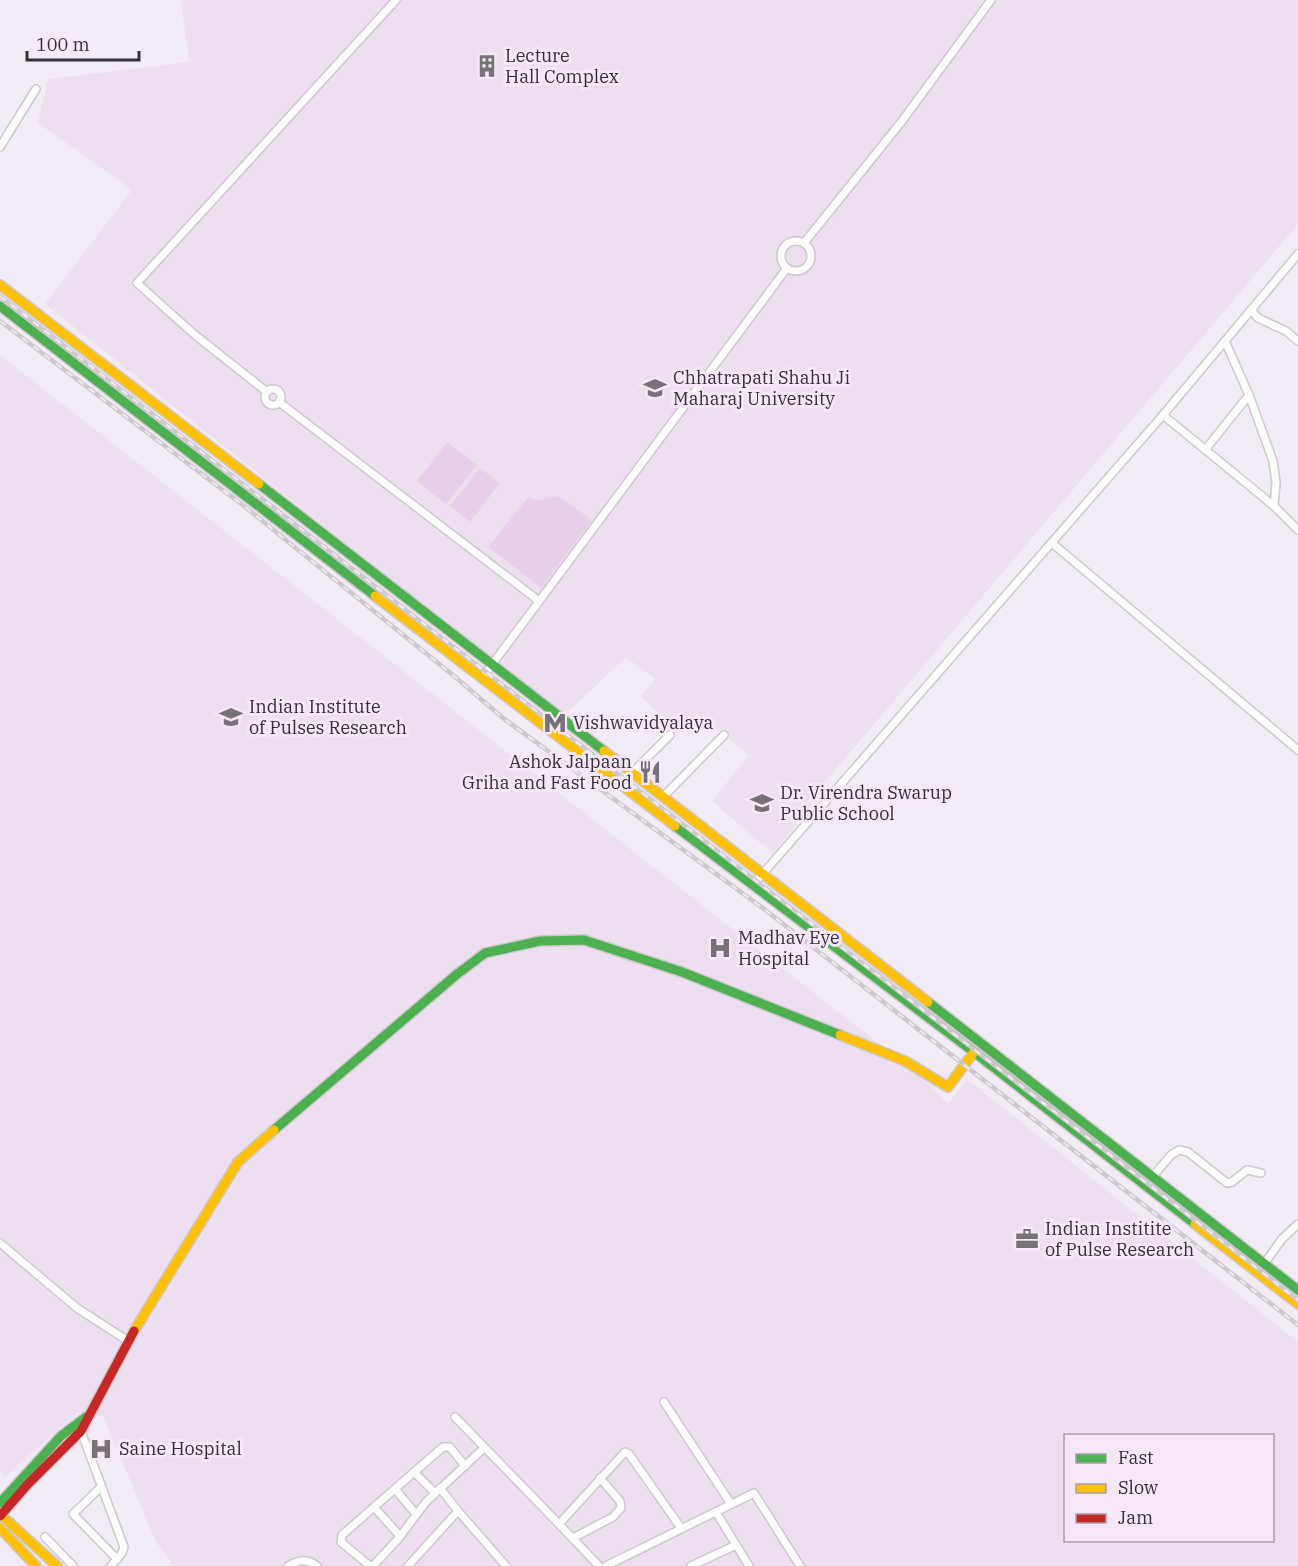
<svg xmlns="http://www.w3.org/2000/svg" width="1298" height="1566" viewBox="0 0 1298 1566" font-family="'IBM Plex Serif',serif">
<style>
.built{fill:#eedff0;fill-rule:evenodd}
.green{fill:#e8d0eb}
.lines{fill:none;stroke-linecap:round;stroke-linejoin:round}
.street-casing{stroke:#cec8cf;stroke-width:10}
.fast-casing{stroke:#cec8cf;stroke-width:12}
.slow-casing{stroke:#cec8cf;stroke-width:12}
.jam-casing{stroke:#cec8cf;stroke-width:12}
.street{stroke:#fdfcfd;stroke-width:7}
.fast{stroke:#4caf50;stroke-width:9}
.slow{stroke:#ffc107;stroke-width:9}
.jam{stroke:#c62828;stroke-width:9}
.rail-casing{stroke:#cccacc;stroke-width:4.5}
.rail{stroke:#f6e7f7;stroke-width:2;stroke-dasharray:7;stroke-linecap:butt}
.labels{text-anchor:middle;stroke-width:6;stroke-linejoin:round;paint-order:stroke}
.poi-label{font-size:18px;fill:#353036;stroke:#f6e7f7;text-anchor:start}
</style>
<rect width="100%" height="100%" fill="#f2eaf4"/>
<g class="built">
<path d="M181,0H1298V224L809,801L813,805L772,853L712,801L749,755L697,714L678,733L641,696L655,679L626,657L564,716L45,304L132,190L38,123L48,79L189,62Z"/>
<path d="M0,355L924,1079L948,1104L967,1079L1298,1342V1566H174L156,1542L103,1416L77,1413L5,1477L0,1472ZM1066,1436H1272V1540H1066Z"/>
</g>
<g class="green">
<path d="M447,442L477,465L446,504L417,481Z"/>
<path d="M480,468L500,483L470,522L450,506Z"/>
<path d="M559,496L592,520L541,588L488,547L528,497L538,500Z"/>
</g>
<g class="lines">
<g class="street-casing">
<g id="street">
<path d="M0,147L36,89"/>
<circle cx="796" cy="256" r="15"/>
<path d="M804,243L902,121L991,0"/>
<path d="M1251,310L1258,318L1286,331L1298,341"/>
<path d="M1225,341L1249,395L1273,461L1276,482L1274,506"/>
<circle cx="273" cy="397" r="8"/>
<path d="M267,392L195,335L137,283L396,0"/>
<path d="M279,402L539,601"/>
<path d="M1163,415L1274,506L1298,530"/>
<path d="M1205,450L1249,395"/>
<path d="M1052,543L1298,750"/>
<path d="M482,678L787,268"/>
<path d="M632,773L670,735"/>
<path d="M663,797L724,735"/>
<path d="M752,886L1163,415L1298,254"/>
<path d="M1152,1177L1171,1155L1179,1150L1188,1152L1227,1183L1232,1182L1247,1170L1261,1173"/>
<path d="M0,1243L77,1308L128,1341"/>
<path d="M1264,1264L1282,1239L1298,1224"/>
<path d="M664,1402L731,1504"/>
<path d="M455,1417L559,1524"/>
<path d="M81,1431L124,1547L122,1553L111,1566"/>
<path d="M414,1472L435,1493"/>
<path d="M101,1487L73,1514L117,1559"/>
<path d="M440,1488L458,1511L506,1566"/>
<path d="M395,1489L416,1514"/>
<path d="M374,1507L400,1536"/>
<path d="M716,1512L749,1566"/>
<path d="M45,1537L73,1566"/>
<path d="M573,1538L613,1517L621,1508L620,1501L600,1478"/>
<path d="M288,1566C299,1560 307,1558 317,1566"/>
<path d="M370,1566L341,1542L342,1535L443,1447H450L465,1466"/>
<path d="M373,1566L398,1539L426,1502L484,1448"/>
<path d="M408,1566L458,1511"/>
<path d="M599,1566L559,1524L625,1452L629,1454L681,1528"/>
<path d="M606,1566L754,1493L800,1566"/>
<path d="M691,1566L736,1545"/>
</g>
</g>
<g class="fast-casing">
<g id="fast">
<path d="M0,306L375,596"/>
<path d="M259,484L604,751"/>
<path d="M675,826L974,1052L1195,1224"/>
<path d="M928,1002L1298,1290"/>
<path d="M274,1130L456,975L485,953L540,941L584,940L682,972L840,1035"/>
<path d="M0,1503L61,1436L86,1417"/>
</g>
</g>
<g class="slow-casing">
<g id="slow">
<path d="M0,285L259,484"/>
<path d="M375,596L675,826"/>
<path d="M604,751L928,1002"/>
<path d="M840,1035L905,1061L948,1087L974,1052"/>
<path d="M1195,1224L1298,1304"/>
<path d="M134,1331L238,1162L274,1130"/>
<path d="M0,1514L57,1566"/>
<path d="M0,1528L36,1566"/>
</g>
</g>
<g class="jam-casing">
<path id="jam" d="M0,1516L28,1484L81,1431L134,1331"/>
</g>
<use href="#street" class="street"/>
<use href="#fast" class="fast"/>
<use href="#slow" class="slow"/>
<use href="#jam" class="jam"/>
<g class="rail-casing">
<g id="rail">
<path d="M0,296L1298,1300"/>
<path d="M0,321L244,506L454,676L503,718L764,909L1298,1325"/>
</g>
</g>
<use href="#rail" class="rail"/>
</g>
<defs>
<g id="building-bare" transform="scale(1.8)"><path d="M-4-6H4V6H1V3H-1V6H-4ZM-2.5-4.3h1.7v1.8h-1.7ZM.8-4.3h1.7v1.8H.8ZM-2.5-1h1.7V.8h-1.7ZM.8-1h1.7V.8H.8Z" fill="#777178" stroke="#f6e7f7" stroke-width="2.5" paint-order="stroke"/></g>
<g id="university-bare" transform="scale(1.8)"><path d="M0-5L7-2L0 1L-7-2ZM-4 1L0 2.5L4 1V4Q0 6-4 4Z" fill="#777178" stroke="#f6e7f7" stroke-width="2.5" paint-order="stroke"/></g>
<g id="metro-bare" transform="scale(1.8)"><path d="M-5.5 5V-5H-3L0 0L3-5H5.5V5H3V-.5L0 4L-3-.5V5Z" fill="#777178" stroke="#f6e7f7" stroke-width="2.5" paint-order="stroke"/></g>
<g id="restaurant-bare" transform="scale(1.8)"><path d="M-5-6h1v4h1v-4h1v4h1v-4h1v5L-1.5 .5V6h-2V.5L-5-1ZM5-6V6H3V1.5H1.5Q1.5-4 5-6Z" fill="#777178" stroke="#f6e7f7" stroke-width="2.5" paint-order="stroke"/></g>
<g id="school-bare" transform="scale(1.8)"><path d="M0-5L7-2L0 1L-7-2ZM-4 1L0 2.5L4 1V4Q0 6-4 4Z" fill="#777178" stroke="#f6e7f7" stroke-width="2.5" paint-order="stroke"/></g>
<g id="hospital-bare" transform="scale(1.8)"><path d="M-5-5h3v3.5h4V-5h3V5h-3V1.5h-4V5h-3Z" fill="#777178" stroke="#f6e7f7" stroke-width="2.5" paint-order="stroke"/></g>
<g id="office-bare" transform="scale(1.8)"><path d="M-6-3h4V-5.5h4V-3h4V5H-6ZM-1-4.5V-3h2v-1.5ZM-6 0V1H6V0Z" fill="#777178" stroke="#f6e7f7" stroke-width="2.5" paint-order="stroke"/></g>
</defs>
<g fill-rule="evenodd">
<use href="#building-bare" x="487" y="66"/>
<use href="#university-bare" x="655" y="388"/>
<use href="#university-bare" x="231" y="717"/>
<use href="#metro-bare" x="555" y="723"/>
<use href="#restaurant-bare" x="650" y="772"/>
<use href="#school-bare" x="762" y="803"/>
<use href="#hospital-bare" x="720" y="948"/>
<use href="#office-bare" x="1027" y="1239"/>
<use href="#hospital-bare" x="101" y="1449"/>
</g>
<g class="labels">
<g class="poi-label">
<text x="505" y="62">Lecture<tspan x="505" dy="21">Hall Complex</tspan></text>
<text x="673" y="384">Chhatrapati Shahu Ji<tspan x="673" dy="21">Maharaj University</tspan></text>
<text x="249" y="713">Indian Institute<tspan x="249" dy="21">of Pulses Research</tspan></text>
<text x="573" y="729">Vishwavidyalaya</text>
<text x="632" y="768" text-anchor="end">Ashok Jalpaan<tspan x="632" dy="21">Griha and Fast Food</tspan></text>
<text x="780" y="799">Dr. Virendra Swarup<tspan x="780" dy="21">Public School</tspan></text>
<text x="738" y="944">Madhav Eye<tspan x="738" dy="21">Hospital</tspan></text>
<text x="1045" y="1235">Indian Institite<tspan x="1045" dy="21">of Pulse Research</tspan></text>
<text x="119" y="1455">Saine Hospital</text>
</g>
</g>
<rect x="1064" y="1434" width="210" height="108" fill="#f6e7f7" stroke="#a99eaa" stroke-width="1.5"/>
<rect x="1076" y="1454" width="30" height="9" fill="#4caf50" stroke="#a99eaa" stroke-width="1.5"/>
<text x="1118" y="1464" font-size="18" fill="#353036">Fast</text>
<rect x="1076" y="1484" width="30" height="9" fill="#ffc107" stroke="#a99eaa" stroke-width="1.5"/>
<text x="1118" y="1494" font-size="18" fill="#353036">Slow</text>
<rect x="1076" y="1514" width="30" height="9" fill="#c62828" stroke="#a99eaa" stroke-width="1.5"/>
<text x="1118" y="1524" font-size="18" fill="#353036">Jam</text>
<path d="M27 51v9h112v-9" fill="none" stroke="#353036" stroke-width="3"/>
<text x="36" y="51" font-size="18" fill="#353036" stroke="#f6e7f7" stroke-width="4.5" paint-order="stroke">100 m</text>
</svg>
